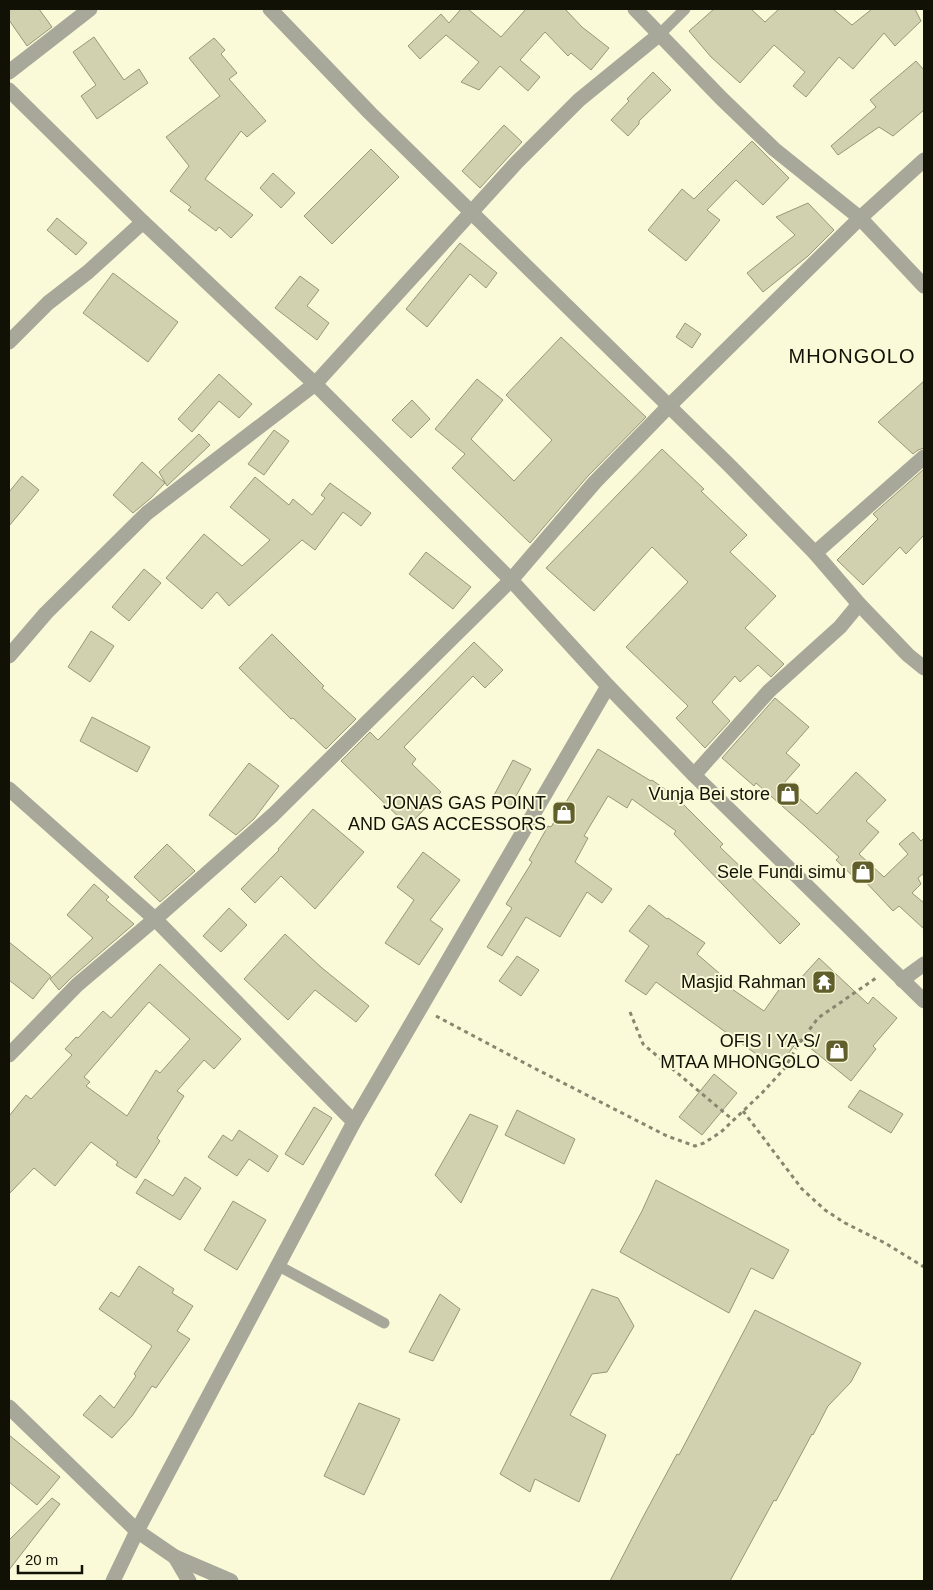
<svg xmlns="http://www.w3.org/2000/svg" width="933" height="1590" viewBox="0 0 933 1590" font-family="Arial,sans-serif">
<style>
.building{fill:#d1d1b0;stroke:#989878;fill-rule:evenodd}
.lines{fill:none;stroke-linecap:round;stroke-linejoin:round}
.path{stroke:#87866f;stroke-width:3;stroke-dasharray:4 4;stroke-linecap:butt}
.service{stroke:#a8a89a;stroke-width:11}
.minor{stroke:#a8a89a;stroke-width:15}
.tertiary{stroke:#a8a89a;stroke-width:15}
.labels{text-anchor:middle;stroke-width:4;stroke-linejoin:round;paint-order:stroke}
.poi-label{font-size:18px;fill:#121106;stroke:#fafad8;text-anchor:end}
.quarter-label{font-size:20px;letter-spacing:1px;fill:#121106;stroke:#fafad8}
</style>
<rect width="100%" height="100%" fill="#fafad8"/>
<g class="building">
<path d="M9,9H39L52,27L27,46L9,20Z"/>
<path d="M461,9H468L501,37L526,9H565L582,27L609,48L591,70L571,53L568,56L545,32L520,60L540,77L528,91L500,66L479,90L461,82L479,62L446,35L420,59L408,46L441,14L449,23Z"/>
<path d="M714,9H751L765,22L779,9H833L852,25L872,9H915L921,21L895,46L884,33L853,69L839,57L806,97L793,86L805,72L774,45L740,83L711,57L689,31Z"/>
<path d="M94,37L124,80L139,69L148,83L97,119L81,96L96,85L73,52Z"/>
<path d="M214,38L225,50L221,54L237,73L229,79L266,121L247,137L241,131L205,179L253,215L231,238L219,227L216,231L188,210L191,207L170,191L189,166L166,137L220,96L189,58Z"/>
<path d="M916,61L924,70V110L893,136L879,127L838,155L831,146L876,107L870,100Z"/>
<path d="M653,72L671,90L639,121V124L628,136L611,120L629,101L627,99Z"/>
<path d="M504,125L522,142L480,188L462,171Z"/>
<path d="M752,141L789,178L763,205L736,180L707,210L720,220L686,261L648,230L682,189L694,199Z"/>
<path d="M371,149L399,177L332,244L304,216Z"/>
<path d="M273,173L295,193L281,208L260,188Z"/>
<path d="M808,203L834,230L808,256L763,292L747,273L795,235L776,217Z"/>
<path d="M57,218L87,243L76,255L47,230Z"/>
<path d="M460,243L497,273L486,288L470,274L427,327L406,309Z"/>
<path d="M113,273L178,322L148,362L83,313Z"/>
<path d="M300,276L319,290L307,306L329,323L317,340L275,308Z"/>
<path d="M685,323L701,334L692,348L676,337Z"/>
<path d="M561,337L646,417L588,476L530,543L452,468L465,454L435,429L477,379L503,400L471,439L514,481L552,440L506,395Z"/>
<path d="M219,374L252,404L239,418L219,401L192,432L178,419Z"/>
<path d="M924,381V448L918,450L913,454L878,422Z"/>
<path d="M412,400L430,419L411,438L392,420Z"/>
<path d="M274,430L289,441L264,475L248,464Z"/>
<path d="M199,434L210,445L167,486L159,472Z"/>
<path d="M662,449L704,489L701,491L747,535L730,552L776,596L745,628L784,664L771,677L758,665L740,682L735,676L712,702L730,721L705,748L676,718L688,706L626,647L688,582L652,547L594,611L546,568Z"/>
<path d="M142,462L165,483L151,498L133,513L113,495Z"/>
<path d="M924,469V535L906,554L900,547L863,585L837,560L878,519L873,514Z"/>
<path d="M22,476L39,490L9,526V492Z"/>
<path d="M255,477L289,505L293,499L312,515L325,498L321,495L330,483L371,513L361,526L343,512L315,550L302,540L229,606L217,592L202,609L166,578L204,534L242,566L270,540L230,507Z"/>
<path d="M426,552L471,587L453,609L409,574Z"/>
<path d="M144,569L161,583L129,621L112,607Z"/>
<path d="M91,631L114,646L90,682L68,667Z"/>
<path d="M272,634L324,686L322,688L356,719L326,749L293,718L291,719L239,668Z"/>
<path d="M474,642L503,670L485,688L473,676L404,747L416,759L412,764L441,792L408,826L341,761L370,732L378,740Z"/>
<path d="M775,698L809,727L786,753L800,765L783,784L817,814L856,772L886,800L866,821L879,832L859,854L884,877L908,854L899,844L913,832L921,841L924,838V873L918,878L921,884L912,893L924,903V929L899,906L893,911L862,878L859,882L836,860L839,857L806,827L756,783L754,786L722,758Z"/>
<path d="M92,717L150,747L137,772L80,741Z"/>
<path d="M598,749L651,781L652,780L676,797L723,844L720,847L800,924L780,944L674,834L676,831L632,799L627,808L608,796L584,836L588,838L575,862L612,889L602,903L587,892L560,937L526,917L502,956L487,947L512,908L506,904L532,862L529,860L548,826L551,827Z"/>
<path d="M513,760L531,769L510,807L493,797Z"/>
<path d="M249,763L279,786L254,819L236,835L209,815Z"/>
<path d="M313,809L364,852L315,909L281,876L255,903L241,889L279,850L278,849Z"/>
<path d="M167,844L195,871L160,902L134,877Z"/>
<path d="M423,852L460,880L430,920L443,929L419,965L385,943L414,900L397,887Z"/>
<path d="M94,884L109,897L106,900L134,924L71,978L59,990L50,979L93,938L67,915Z"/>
<path d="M649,905L667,919L668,918L705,943L697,954L734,986L732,989L764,1011L783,984L790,990L819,958L868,1004L873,997L897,1018L873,1046L876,1049L851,1081L799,1039L777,1069L656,982L646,995L625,981L649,946L629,931Z"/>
<path d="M229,908L247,925L221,952L203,936Z"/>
<path d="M285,934L322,968L369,1006L356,1022L315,990L288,1020L244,979Z"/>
<path d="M9,942L51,976L33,999L9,980Z"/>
<path d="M517,956L539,970L521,996L499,981Z"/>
<path d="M160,964L241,1039L214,1069L204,1060L177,1091L184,1096L157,1138L160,1141L136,1178L116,1165L118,1162L91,1142L55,1186L34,1168L9,1194V1116L26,1095L31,1099L72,1055L65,1049L76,1037L78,1038L103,1011L111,1018ZM149,1002L190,1039L160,1073L156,1070L127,1116L86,1086L90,1082L84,1077Z"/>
<path d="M714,1074L737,1093L702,1135L679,1117Z"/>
<path d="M860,1090L903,1114L891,1133L848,1107Z"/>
<path d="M314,1107L332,1118L303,1165L285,1154Z"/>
<path d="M517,1110L575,1139L564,1164L505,1135Z"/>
<path d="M470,1114L498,1126L461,1203L435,1175Z"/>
<path d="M239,1130L278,1156L268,1172L249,1159L237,1176L208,1157L223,1135L232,1141Z"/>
<path d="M185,1177L201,1188L180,1220L136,1193L145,1179L173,1196Z"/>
<path d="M656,1180L789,1250L773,1279L751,1268L729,1313L620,1252L642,1211Z"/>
<path d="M233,1201L266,1220L237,1270L204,1250Z"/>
<path d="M139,1266L174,1289L172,1293L193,1306L177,1331L190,1339L156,1388L152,1386L132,1416L112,1438L83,1415L100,1395L114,1408L136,1376L134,1374L152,1346L99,1309L111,1292L119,1297Z"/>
<path d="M592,1289L618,1298L634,1326L607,1372L592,1374L570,1415L606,1435L579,1502L535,1479L530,1492L500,1474Z"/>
<path d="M440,1294L460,1309L433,1361L409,1352Z"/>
<path d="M755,1310L861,1363L851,1382L828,1406L813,1435L812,1434L776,1501L774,1500L730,1581H610L642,1519L677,1454L679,1455L699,1417Z"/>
<path d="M359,1403L400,1419L364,1495L324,1476Z"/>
<path d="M9,1435L60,1477L37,1505L9,1482Z"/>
<path d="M52,1498L60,1504L9,1570V1540Z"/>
</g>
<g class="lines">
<g class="path">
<path d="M630,1012L643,1044L733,1120"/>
<path d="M436,1016L532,1067L667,1136L695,1146L704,1143L721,1132L762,1093L784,1069L798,1045L818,1018L876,978"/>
<path d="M743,1111L802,1189L825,1210L845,1223L885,1243L924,1267"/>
</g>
<g class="service">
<path d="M660,34L685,9"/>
<path d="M277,1265L384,1323"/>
</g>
<g class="minor">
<path d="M270,9L370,113L729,465L815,553L859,604L908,655L924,668"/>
<path d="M635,9L721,98L774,149L860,218L924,286"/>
<path d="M9,72L90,9"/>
<path d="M9,342L48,303L88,272L143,222"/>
<path d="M815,553L924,457"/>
<path d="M9,656L46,613L147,513L315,384L517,162L579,100L660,34"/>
<path d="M694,775L769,691L840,627L859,604"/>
<path d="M9,789L155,919L354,1122"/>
<path d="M902,980L924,964"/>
<path d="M9,1055L77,985L155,919L273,815L511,580L595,482L668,407L860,218L924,160"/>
<path d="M9,1407L137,1531L175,1557L231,1581"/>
<path d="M175,1557L189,1581"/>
<path d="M113,1581L137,1531L354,1122L608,686"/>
</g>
<path class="tertiary" d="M9,90L143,222L315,384L511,580L608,686L694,775L924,1001"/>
</g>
<defs>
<g id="shop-square" transform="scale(1.25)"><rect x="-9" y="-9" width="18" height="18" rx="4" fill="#605e2b" stroke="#fafad8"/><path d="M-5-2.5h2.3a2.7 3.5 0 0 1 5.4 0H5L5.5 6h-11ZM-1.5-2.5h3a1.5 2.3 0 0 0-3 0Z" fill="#fff"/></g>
<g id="temple-square" transform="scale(1.25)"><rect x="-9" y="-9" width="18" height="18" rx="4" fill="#605e2b" stroke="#fafad8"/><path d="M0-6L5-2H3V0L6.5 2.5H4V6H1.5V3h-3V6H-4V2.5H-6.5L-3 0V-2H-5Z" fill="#fff"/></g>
</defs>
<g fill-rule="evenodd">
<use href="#shop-square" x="788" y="794"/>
<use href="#shop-square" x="564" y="813"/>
<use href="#shop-square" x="863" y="872"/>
<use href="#temple-square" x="824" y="982"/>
<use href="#shop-square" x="837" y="1051"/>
</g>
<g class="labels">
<g class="poi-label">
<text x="770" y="800">Vunja Bei store</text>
<text x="546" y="809">JONAS GAS POINT<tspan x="546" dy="21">AND GAS ACCESSORS</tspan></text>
<text x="846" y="878">Sele Fundi simu</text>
<text x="806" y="988">Masjid Rahman</text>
<text x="820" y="1047">OFIS I YA S/<tspan x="820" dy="21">MTAA MHONGOLO</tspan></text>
</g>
<g class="quarter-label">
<text x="852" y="363">MHONGOLO</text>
</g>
</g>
<rect width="933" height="1590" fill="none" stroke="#121106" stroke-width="20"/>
<path d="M18 1565v8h64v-8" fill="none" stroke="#121106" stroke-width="2.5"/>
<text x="25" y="1565" font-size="15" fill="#121106" stroke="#fafad8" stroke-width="4" paint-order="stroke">20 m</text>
</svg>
